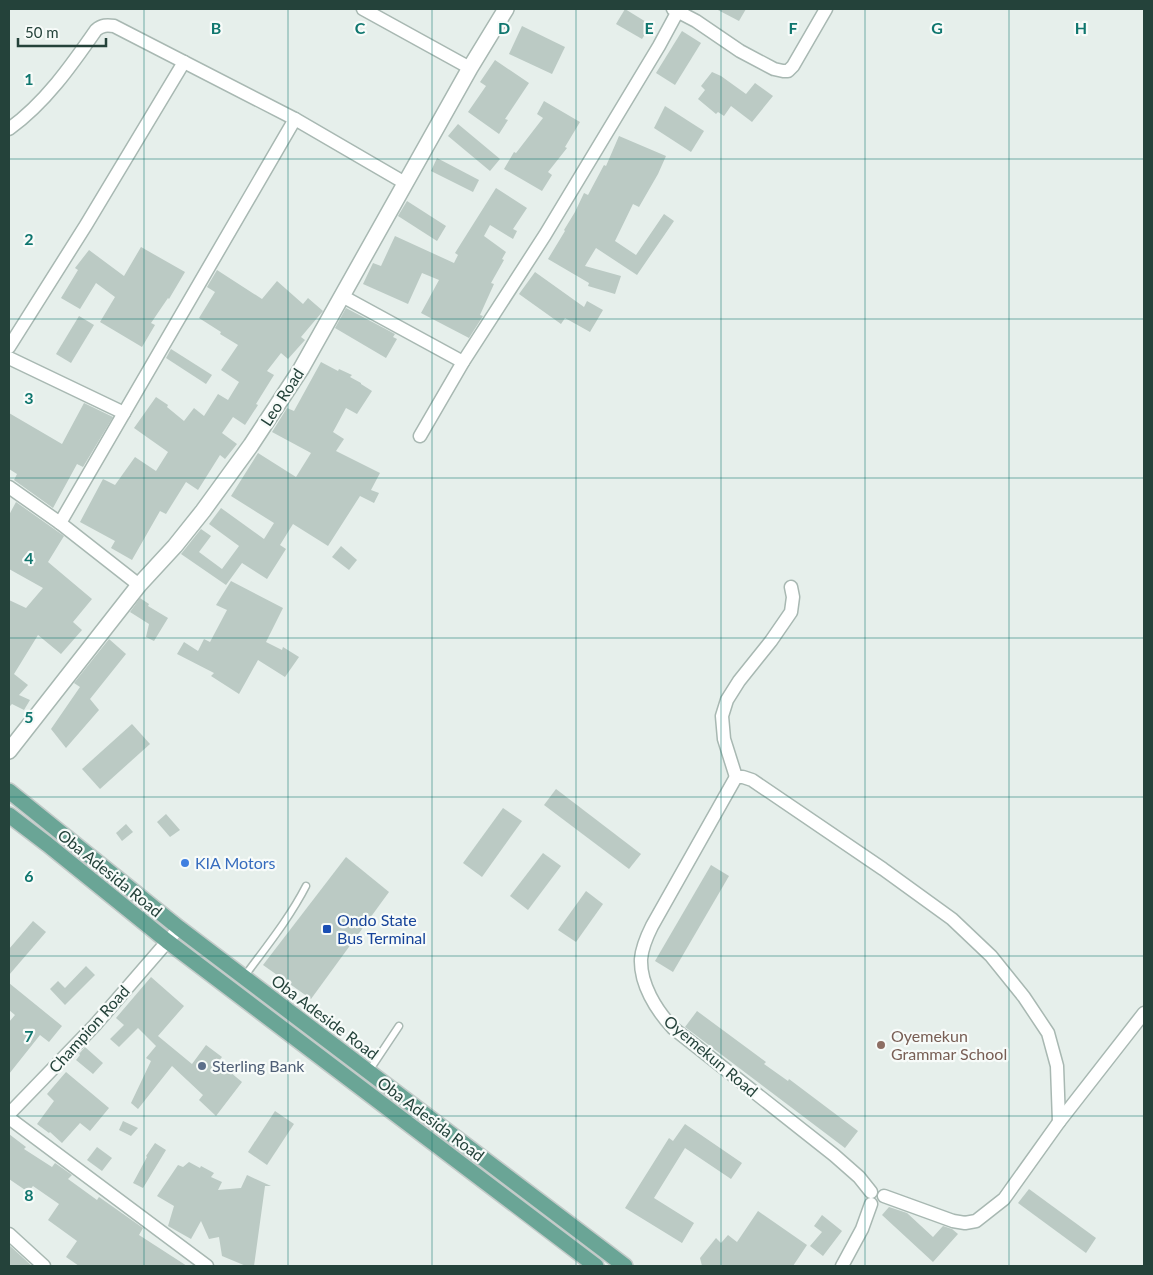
<svg xmlns="http://www.w3.org/2000/svg" width="1153" height="1275" viewBox="0 0 1153 1275" font-family="Lato,sans-serif">
<style>
.building{fill:#bbcac4}
.lines{fill:none;stroke-linecap:round;stroke-linejoin:round}
.service-casing{stroke:#a8b8b2;stroke-width:9}
.minor-casing{stroke:#a8b8b2;stroke-width:15}
.tertiary-casing{stroke:#a8b8b2;stroke-width:18}
.primary-casing{stroke:#c2cac8;stroke-width:18}
.service{stroke:#fff;stroke-width:6}
.minor{stroke:#fff;stroke-width:12}
.tertiary{stroke:#fff;stroke-width:15}
.primary{stroke:#6aa596;stroke-width:15}
.grid{fill:none;stroke:#0f766e;stroke-width:1;stroke-opacity:0.55}
.shop-dot{fill:#3f7fe0;stroke:#f7fbf9;stroke-width:2}
.transit-dot{fill:#1a4fb4;stroke:#f7fbf9;stroke-width:2}
.education-dot{fill:#8d6e63;stroke:#f7fbf9;stroke-width:2}
.service-dot{fill:#5c6f8a;stroke:#f7fbf9;stroke-width:2}
.labels{text-anchor:middle;stroke-width:4.5;stroke-linejoin:round;paint-order:stroke}
.street-label{font-size:16px;fill:#24423a;stroke:#f7fbf9}
.shop-label{font-size:16px;fill:#366cbe;stroke:#f7fbf9;text-anchor:start}
.transit-label{font-size:16px;fill:#164399;stroke:#f7fbf9;text-anchor:start}
.education-label{font-size:16px;fill:#785e54;stroke:#f7fbf9;text-anchor:start}
.service-label{font-size:16px;fill:#4e5e75;stroke:#f7fbf9;text-anchor:start}
.grid-label{font-size:16px;text-anchor:middle;font-weight:bold;fill:#0f766e;stroke:#f7fbf9;stroke-width:4.5;stroke-linejoin:round;paint-order:stroke}
</style>
<rect width="100%" height="100%" fill="#e6efeb"/>
<g class="building">
<path d="M625,9L651,25L642,39L616,24Z"/>
<path d="M716,9H746L739,21Z"/>
<path d="M522,26L565,47L552,74L509,54Z"/>
<path d="M682,31L701,43L675,85L656,73Z"/>
<path d="M495,60L529,83L505,119L508,120L499,134L468,112L486,86L480,82Z"/>
<path d="M712,72L721,76L746,94L755,83L773,96L752,122L731,106L724,116L718,112L716,114L698,99L705,90L701,86Z"/>
<path d="M544,101L580,122L565,147L567,148L548,172L552,175L542,191L504,169L514,152L516,153L543,118L537,114Z"/>
<path d="M665,106L704,131L691,152L654,128Z"/>
<path d="M458,124L500,159L490,171L448,136Z"/>
<path d="M619,136L666,156L658,174L639,207L633,204L615,241L636,255L664,214L674,221L637,275L596,248L585,266L621,276L615,294L588,286L589,283L548,259L565,231L564,230L575,212L584,193L588,195L604,165L606,166Z"/>
<path d="M437,158L479,180L473,192L431,171Z"/>
<path d="M496,188L527,208L513,229L517,231L513,239L490,225L484,236L506,252L502,259L504,260L491,283L494,284L480,315L483,316L469,338L421,313L439,280L422,273L408,304L363,284L373,263L381,266L395,236L454,263L458,255L455,253Z"/>
<path d="M407,201L446,226L437,241L398,216Z"/>
<path d="M141,247L185,272L169,299L168,298L151,323L155,325L142,347L100,322L115,297L96,283L80,309L61,298L78,270L75,268L89,250L124,276Z"/>
<path d="M217,270L262,299L277,281L303,304L308,298L323,311L301,337L305,340L288,359L281,353L267,371L274,375L256,404L258,405L245,425L233,417L222,433L237,444L225,459L220,455L198,490L186,482L166,514L160,511L132,560L111,548L115,541L80,522L103,479L115,485L135,457L156,471L168,452L134,428L156,397L168,405L167,407L184,421L194,408L204,416L218,394L228,400L239,382L221,370L238,345L220,334L221,332L199,318L215,292L207,287Z"/>
<path d="M535,272L584,307L587,301L603,310L590,332L565,318L561,324L519,294Z"/>
<path d="M346,308L395,334L393,337L397,339L386,358L335,328Z"/>
<path d="M79,316L94,325L71,363L56,354Z"/>
<path d="M171,349L212,375L206,384L166,358Z"/>
<path d="M321,362L338,371L339,369L352,375L350,377L361,383V384L372,391L357,414L346,408L333,432L344,439L336,451L380,473L371,490L379,493L374,503L360,496L328,546L293,524L280,545L286,549L267,579L242,563L226,585L181,554L201,529L211,536L199,552L222,569L239,546L209,524L221,508L264,539L274,523L231,496L258,453L296,477L311,453L272,432L287,408L294,411Z"/>
<path d="M84,403L113,417L83,467L77,464L53,508L14,480L17,474L9,469V413L62,444Z"/>
<path d="M16,502L64,536L48,562L92,599L73,622L82,630L61,654L38,635L14,674L28,685L19,695L30,700L24,710L12,704L9,707V600L26,608L43,588L9,569V515Z"/>
<path d="M341,546L357,560L349,570L332,557Z"/>
<path d="M231,581L283,608L266,642L282,650L283,647L299,657L285,677L258,660L239,694L211,676L214,673L177,654L184,642L198,651L204,639L210,642L227,610L216,605Z"/>
<path d="M140,598L149,604L148,606L168,618L154,641L146,637L149,624L130,612Z"/>
<path d="M109,639L126,654L90,699L99,710L66,748L51,729L80,687L74,683Z"/>
<path d="M132,724L150,744L100,789L82,769Z"/>
<path d="M556,789L641,854L629,869L544,805Z"/>
<path d="M503,808L522,821L482,877L463,863Z"/>
<path d="M166,814L180,830L170,837L157,822Z"/>
<path d="M126,824L133,832L122,841L116,833Z"/>
<path d="M543,853L561,866L528,910L510,896Z"/>
<path d="M346,857L389,892L311,999L263,965Z"/>
<path d="M711,865L729,876L673,972L655,961Z"/>
<path d="M586,891L603,904L576,942L558,930Z"/>
<path d="M33,921L46,932L9,975V949Z"/>
<path d="M86,966L95,975L65,1005L50,989L58,981L65,988Z"/>
<path d="M151,977L184,1006L158,1036L192,1064L206,1045L222,1057L218,1062L242,1082L216,1116L199,1100L203,1095L172,1066L138,1109L131,1103L151,1061L146,1058L156,1046L138,1028L119,1047L110,1039L124,1025L116,1018Z"/>
<path d="M9,983L62,1026L49,1042L40,1035L9,1074V1022L15,1015L9,1010Z"/>
<path d="M697,1011L766,1062L764,1064L788,1081L789,1079L858,1131L845,1148L685,1027Z"/>
<path d="M85,1047L103,1063L93,1074L76,1060L80,1055L79,1054Z"/>
<path d="M66,1072L109,1108L90,1131L80,1123L62,1143L50,1132L49,1133L37,1124L54,1101L47,1094Z"/>
<path d="M275,1111L294,1124L267,1165L248,1152Z"/>
<path d="M123,1121L138,1128L131,1136L119,1130Z"/>
<path d="M685,1124L742,1163L731,1179L685,1148L654,1198L694,1223L682,1243L625,1208L669,1138L673,1141Z"/>
<path d="M9,1134L26,1147L24,1149L52,1167L55,1163L72,1175L68,1179L97,1200L99,1197L143,1228L139,1235L187,1266H79L66,1257L77,1241L48,1220L59,1204L33,1186L28,1192L9,1179Z"/>
<path d="M155,1143L166,1150L143,1188L133,1183L147,1157L146,1156Z"/>
<path d="M97,1147L112,1158L102,1171L87,1160Z"/>
<path d="M189,1162L200,1168L201,1166L214,1173L211,1177L222,1182L218,1190L241,1188L247,1175L271,1186H265L254,1266H246L222,1256L219,1237L209,1239L201,1221L191,1239L168,1226L174,1206L157,1196L178,1165L183,1167Z"/>
<path d="M1029,1189L1096,1238L1086,1253L1018,1203Z"/>
<path d="M889,1207L907,1213L933,1237L943,1226L952,1229L958,1234L933,1262L882,1215Z"/>
<path d="M758,1211L807,1245L793,1266H702L700,1258L716,1238L721,1243L728,1235L737,1242Z"/>
<path d="M822,1215L842,1231L823,1256L810,1246L822,1232L814,1226Z"/>
<path d="M9,1245L32,1266H9Z"/>
</g>
<g class="lines">
<g class="service-casing">
<g id="service">
<path d="M244,977C266,947 289,919 306,886"/>
<path d="M369,1071L399,1026"/>
</g>
</g>
<g class="minor-casing">
<g id="minor">
<path d="M363,9L470,68"/>
<path d="M673,9L696,21L740,51L774,69L783,71H788L793,66L826,9"/>
<path d="M9,129C45,103 71,66 96,30C102,25 107,25 114,26L295,119L405,183"/>
<path d="M342,296L463,362"/>
<path d="M9,347L86,225L184,62"/>
<path d="M9,358L124,413"/>
<path d="M420,436L463,362L545,235L659,46L679,9"/>
<path d="M9,487L60,523L139,585"/>
<path d="M60,523L295,119"/>
<path d="M736,777L652,926C647,936 642,947 641,959C640,984 656,1010 673,1028L834,1155L859,1177L871,1192"/>
<path d="M736,777H743L752,780L883,869L952,919L991,956L1024,997L1048,1033L1057,1066L1059,1122"/>
<path d="M736,777L724,739L722,716L727,700L739,681L771,641L791,612L793,597L791,587"/>
<path d="M9,1114L95,1025L179,928"/>
<path d="M9,1118L207,1266"/>
<path d="M884,1196L953,1221L965,1223L976,1221L1004,1199L1059,1122L1144,1013"/>
<path d="M9,1234L44,1266"/>
<path d="M842,1266L862,1229L871,1204"/>
</g>
</g>
<g class="tertiary-casing">
<path id="tertiary" d="M9,751L139,585L175,546L203,511L251,445L301,369L470,68L506,9"/>
</g>
<g class="primary-casing">
<g id="primary">
<path d="M9,791L179,928L625,1266"/>
<path d="M9,815L47,844L167,941L596,1266"/>
</g>
</g>
<use href="#service" class="service"/>
<use href="#minor" class="minor"/>
<use href="#tertiary" class="tertiary"/>
<use href="#primary" class="primary"/>
</g>
<path class="grid" d="M144,9V1266M288,9V1266M432,9V1266M576,9V1266M721,9V1266M865,9V1266M1009,9V1266M9,159H1144M9,319H1144M9,478H1144M9,638H1144M9,797H1144M9,956H1144M9,1116H1144"/>
<circle class="shop-dot" cx="185" cy="863" r="5"/>
<rect class="transit-dot" x="322" y="924" width="10" height="10" rx="2.5"/>
<circle class="education-dot" cx="881" cy="1045" r="5"/>
<circle class="service-dot" cx="202" cy="1066" r="5"/>
<g class="labels">
<g class="street-label">
<text transform="translate(282 397) rotate(-57)" y="6">Leo Road</text>
<text transform="translate(110 873) rotate(39)" y="6">Oba Adesida Road</text>
<text transform="translate(325 1017) rotate(37)" y="6">Oba Adeside Road</text>
<text transform="translate(89 1029) rotate(-48)" y="6">Champion Road</text>
<text transform="translate(711 1056) rotate(40)" y="6">Oyemekun Road</text>
<text transform="translate(431 1119) rotate(37)" y="6">Oba Adesida Road</text>
</g>
<g class="shop-label">
<text x="195" y="869">KIA Motors</text>
</g>
<g class="transit-label">
<text x="337" y="926">Ondo State<tspan x="337" dy="18">Bus Terminal</tspan></text>
</g>
<g class="education-label">
<text x="891" y="1042">Oyemekun<tspan x="891" dy="18">Grammar School</tspan></text>
</g>
<g class="service-label">
<text x="212" y="1072">Sterling Bank</text>
</g>
</g>
<g class="grid-label">
<text x="216" y="34">B</text>
<text x="360" y="34">C</text>
<text x="504" y="34">D</text>
<text x="649" y="34">E</text>
<text x="793" y="34">F</text>
<text x="937" y="34">G</text>
<text x="1081" y="34">H</text>
<text x="29" y="85">1</text>
<text x="29" y="245">2</text>
<text x="29" y="404">3</text>
<text x="29" y="564">4</text>
<text x="29" y="723">5</text>
<text x="29" y="882">6</text>
<text x="29" y="1042">7</text>
<text x="29" y="1201">8</text>
</g>
<rect width="1153" height="1275" fill="none" stroke="#24423a" stroke-width="20"/>
<path d="M18 38v8h88v-8" fill="none" stroke="#24423a" stroke-width="2.5"/>
<text x="25" y="38" font-size="15" fill="#24423a" stroke="#f7fbf9" stroke-width="4" paint-order="stroke">50 m</text>
</svg>
